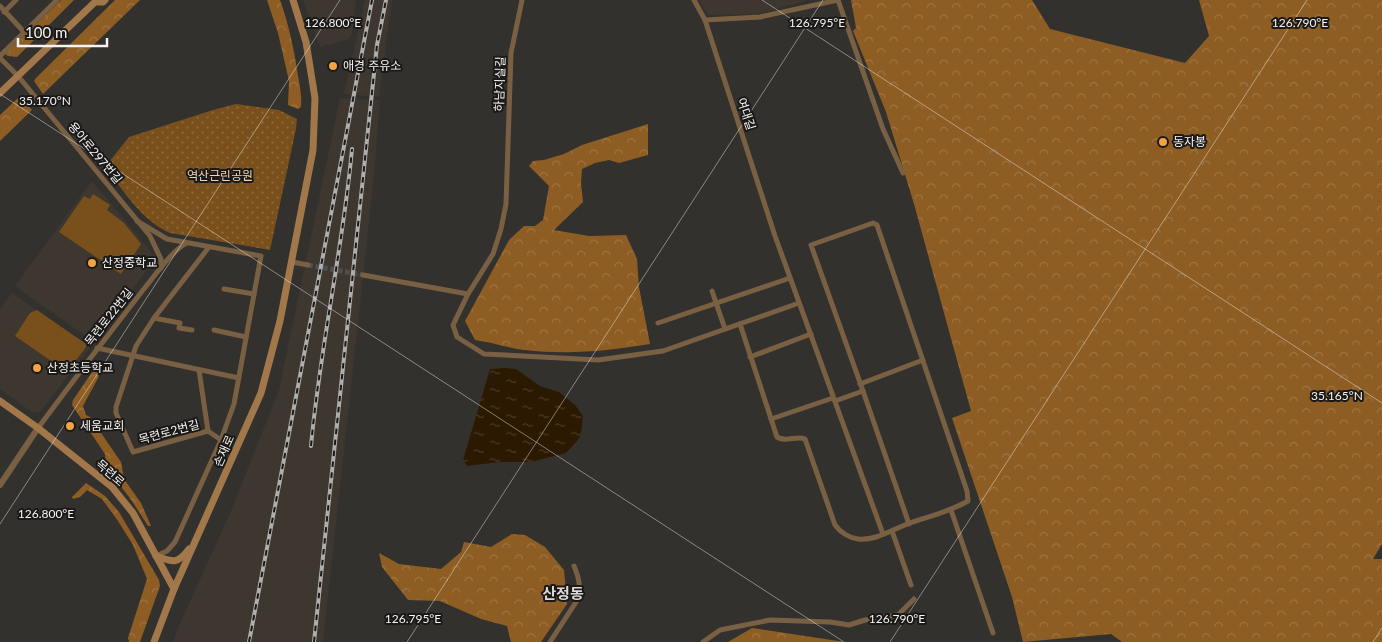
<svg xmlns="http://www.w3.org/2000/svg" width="1382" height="642" viewBox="0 0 1382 642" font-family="Lato,'Noto Sans KR',sans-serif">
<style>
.built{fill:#3e372f}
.forest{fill:url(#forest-crowns)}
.park{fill:url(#park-dots)}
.pitch{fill:#79501c}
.water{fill:url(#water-ripples)}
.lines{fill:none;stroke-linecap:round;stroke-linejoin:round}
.minor-tunnel{stroke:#504e4b;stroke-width:5;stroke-dasharray:5 2.5;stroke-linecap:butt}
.minor{stroke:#7a6043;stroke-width:5}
.tertiary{stroke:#7a6043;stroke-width:6}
.secondary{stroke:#a2784a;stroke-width:7}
.rail-casing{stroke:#afaeac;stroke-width:4}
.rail{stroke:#1a1918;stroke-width:2;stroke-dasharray:5.5;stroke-linecap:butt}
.ticks{fill:none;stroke:#f5f4f2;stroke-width:1;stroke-opacity:0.45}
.poi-dot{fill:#f3a442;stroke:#1a1918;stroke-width:2}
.labels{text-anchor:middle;stroke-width:4;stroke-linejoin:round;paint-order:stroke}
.poi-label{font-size:12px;fill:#f5f4f2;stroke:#1a1918;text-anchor:start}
.street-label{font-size:12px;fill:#f5f4f2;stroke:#1a1918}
.park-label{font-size:12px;fill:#f4d2af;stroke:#1a1918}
.quarter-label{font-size:15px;font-weight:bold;fill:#dddad6;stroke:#1a1918}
.ticks-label{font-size:12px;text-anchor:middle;fill:#f5f4f2;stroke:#1a1918;stroke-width:4;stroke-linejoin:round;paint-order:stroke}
</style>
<defs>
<pattern id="forest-crowns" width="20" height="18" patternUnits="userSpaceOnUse" patternTransform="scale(1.25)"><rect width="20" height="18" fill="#8d5d23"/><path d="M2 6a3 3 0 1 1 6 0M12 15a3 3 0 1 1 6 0" fill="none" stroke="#9e7543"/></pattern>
<pattern id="park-dots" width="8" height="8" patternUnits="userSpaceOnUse" patternTransform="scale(1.25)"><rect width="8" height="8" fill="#79501c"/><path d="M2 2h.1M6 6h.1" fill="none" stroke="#8d6a3d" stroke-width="1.8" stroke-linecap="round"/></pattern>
<pattern id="water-ripples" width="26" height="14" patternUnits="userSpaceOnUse" patternTransform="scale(1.25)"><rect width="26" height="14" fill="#2c1902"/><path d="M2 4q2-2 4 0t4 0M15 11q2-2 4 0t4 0" fill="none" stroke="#4b3b27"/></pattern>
</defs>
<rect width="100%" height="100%" fill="#33312e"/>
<g class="built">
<path d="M303,0H356L352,33L349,39L320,47Z"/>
<path d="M365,0H392L379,97L344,94Z"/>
<path d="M699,0H808L757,14L708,15Z"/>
<path d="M340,98L380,100L374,176L323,642H173L177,630L231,511L279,390Z"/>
<path d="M92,181L152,253L154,260L94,342L15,286Z"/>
<path d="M12,293L90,347L40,412H32L0,389V309Z"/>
</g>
<g class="forest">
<path d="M61,0H74L17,57L8,56L5,54Z"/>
<path d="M115,0H140L43,94L34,81L36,78Z"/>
<path d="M267,0H280C289,25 294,49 298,76C300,86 302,97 301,107L298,109L288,105L289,81L278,33Z"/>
<path d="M851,0H1032L1050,29L1185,63L1209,36L1199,0H1382V544L1373,559H1382V642H1122L1111,634L1023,642L1012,597L952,418L971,411L914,204L886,112L853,31L856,28Z"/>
<path d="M18,98L23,100L32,110L0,141V115Z"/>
<path d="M648,124V155L619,163L609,160L595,163L582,169L581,183L583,202L554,230L589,236L626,235L637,259L639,287L650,344C606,351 569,355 524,350C507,348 491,342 475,340L465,321L509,240L524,226H535L543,220L549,186L529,166L533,161L544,160L564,154L582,145Z"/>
<path d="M101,359L98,378L83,406L86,415L90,417L121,462L124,479L141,503L151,526H148C134,504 124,487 105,470L106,462L105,454L72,405L73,400Z"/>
<path d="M86,483L105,496L119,512L159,580L160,586L140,642H129L128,638L147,579L133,545L118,521L102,499L87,490L80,497L73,499L72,497Z"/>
<path d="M512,534L525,535L545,547L564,570L567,604L541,642H511L507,626L481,619L440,601L408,600L382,567L379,553L399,564L441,569L461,552L464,542L491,547Z"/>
<path d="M752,628L845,642H728Z"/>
</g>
<path class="park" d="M236,104L279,110L297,119L296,129L270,250L170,233C141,220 124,191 105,167L129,137L213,110Z"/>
<g class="pitch">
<path d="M93,194L110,205L107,210L124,223L141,244L121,274L59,232L84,196L90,199Z"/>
<path d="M37,310L86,344V347L67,372L15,336L30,313Z"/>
</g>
<path class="water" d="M505,368L516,369L540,386L559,392L575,405L583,416L581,435L577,441L566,453L531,462H500L467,466L463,460L490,369Z"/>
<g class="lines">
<path class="minor-tunnel" d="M308,265L363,275"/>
<g class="minor">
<path d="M522,0L511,53L506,204L501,229L493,254L468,294L453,325L457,337L484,354L598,360L663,351L799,303"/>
<path d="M694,0L705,20L775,236L883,534"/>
<path d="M0,6L24,32"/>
<path d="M4,12L16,0"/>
<path d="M705,20L760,17L838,0L883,129L903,173"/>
<path d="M0,56L57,0"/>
<path d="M0,58L18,76L150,236L161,259V268"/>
<path d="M137,221L167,239L261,256L234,404L221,440L175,542L167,551L156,556"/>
<path d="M292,262L308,265"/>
<path d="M363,275L468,294"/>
<path d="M224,289L254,294"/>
<path d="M712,291L725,329"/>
<path d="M154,318L180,323L179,328L192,330"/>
<path d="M658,323L790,278"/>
<path d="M740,324L777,437C787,443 795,435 805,439L835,525C840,532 849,538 858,539C876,541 893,529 910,523C930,516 949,512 968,501L967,491L877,225L873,223L811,245L863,391L835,401"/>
<path d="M214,330L246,337"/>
<path d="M97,348L239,378"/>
<path d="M750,357L811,334"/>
<path d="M199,370L208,431"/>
<path d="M860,384L923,360"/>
<path d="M863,391L909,524"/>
<path d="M771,419L833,398"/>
<path d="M38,428C72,382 107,336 143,290C153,278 173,249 187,243"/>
<path d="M208,431L133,452L116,413V407L136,346L154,318L209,247"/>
<path d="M208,431L221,440"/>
<path d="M951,510L993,633"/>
<path d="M892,531L911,585"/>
<path d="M550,642L578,599C581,587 579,578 574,566"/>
<path d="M703,642L720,630L770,620L830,622L849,625L865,620L898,615L914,599"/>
</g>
<path class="tertiary" d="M0,485L38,428"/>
<g class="secondary">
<path d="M0,93L95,2H103L105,0"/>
<path d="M0,401L38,428L112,487L133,513L174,589"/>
<path d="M156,556C173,562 177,565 189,549"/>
<path d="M154,642L174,589L261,393L280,321L313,150L315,98L306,42L293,0"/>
</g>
<g class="rail-casing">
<g id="rail">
<path d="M311,446C320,346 343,249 352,149"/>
<path d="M249,642L372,0"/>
<path d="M314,642L377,45L386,0"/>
</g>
</g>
<use href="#rail" class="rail"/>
</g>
<path class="ticks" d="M762,0L1382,403M0,94L844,642M0,524L340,0M407,642L823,0M890,642L1307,0M1373,642L1382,628"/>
<g class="poi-dot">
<circle cx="333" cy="66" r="5"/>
<circle cx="1163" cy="142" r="5"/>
<circle cx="92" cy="263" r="5"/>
<circle cx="37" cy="368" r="5"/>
<circle cx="70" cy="426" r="5"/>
</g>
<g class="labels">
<g class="poi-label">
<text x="343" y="70">애경 주유소</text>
<text x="1173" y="146">동자봉</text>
<text x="102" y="267">산정중학교</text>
<text x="47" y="372">산정초등학교</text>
<text x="80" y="430">세움교회</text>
</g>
<g class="street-label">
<text transform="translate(500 84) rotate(-88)" y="4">하남지실길</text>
<text transform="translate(746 114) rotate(72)" y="4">여대길</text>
<text transform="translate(95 153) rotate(50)" y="4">용아로297번길</text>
<text transform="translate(109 317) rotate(-52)" y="4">목련로22번길</text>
<text transform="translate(169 432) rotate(-15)" y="4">목련로2번길</text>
<text transform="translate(224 451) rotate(-66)" y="4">손재로</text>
<text transform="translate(110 473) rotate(41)" y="4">목련로</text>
</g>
<g class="park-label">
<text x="220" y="180">역산근린공원</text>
</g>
<g class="quarter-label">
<text x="563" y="599">산정동</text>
</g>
</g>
<g class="ticks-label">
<text x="817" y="27">126.795°E</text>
<text x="1300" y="27">126.790°E</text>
<text x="333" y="27">126.800°E</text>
<text x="45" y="105">35.170°N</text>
<text x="1337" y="400">35.165°N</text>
<text x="46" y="518">126.800°E</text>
<text x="413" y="623">126.795°E</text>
<text x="897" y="623">126.790°E</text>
</g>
<path d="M18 38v8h89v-8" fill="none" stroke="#f5f4f2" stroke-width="2.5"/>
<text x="25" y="38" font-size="15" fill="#f5f4f2" stroke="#1a1918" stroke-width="4" paint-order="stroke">100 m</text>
</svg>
